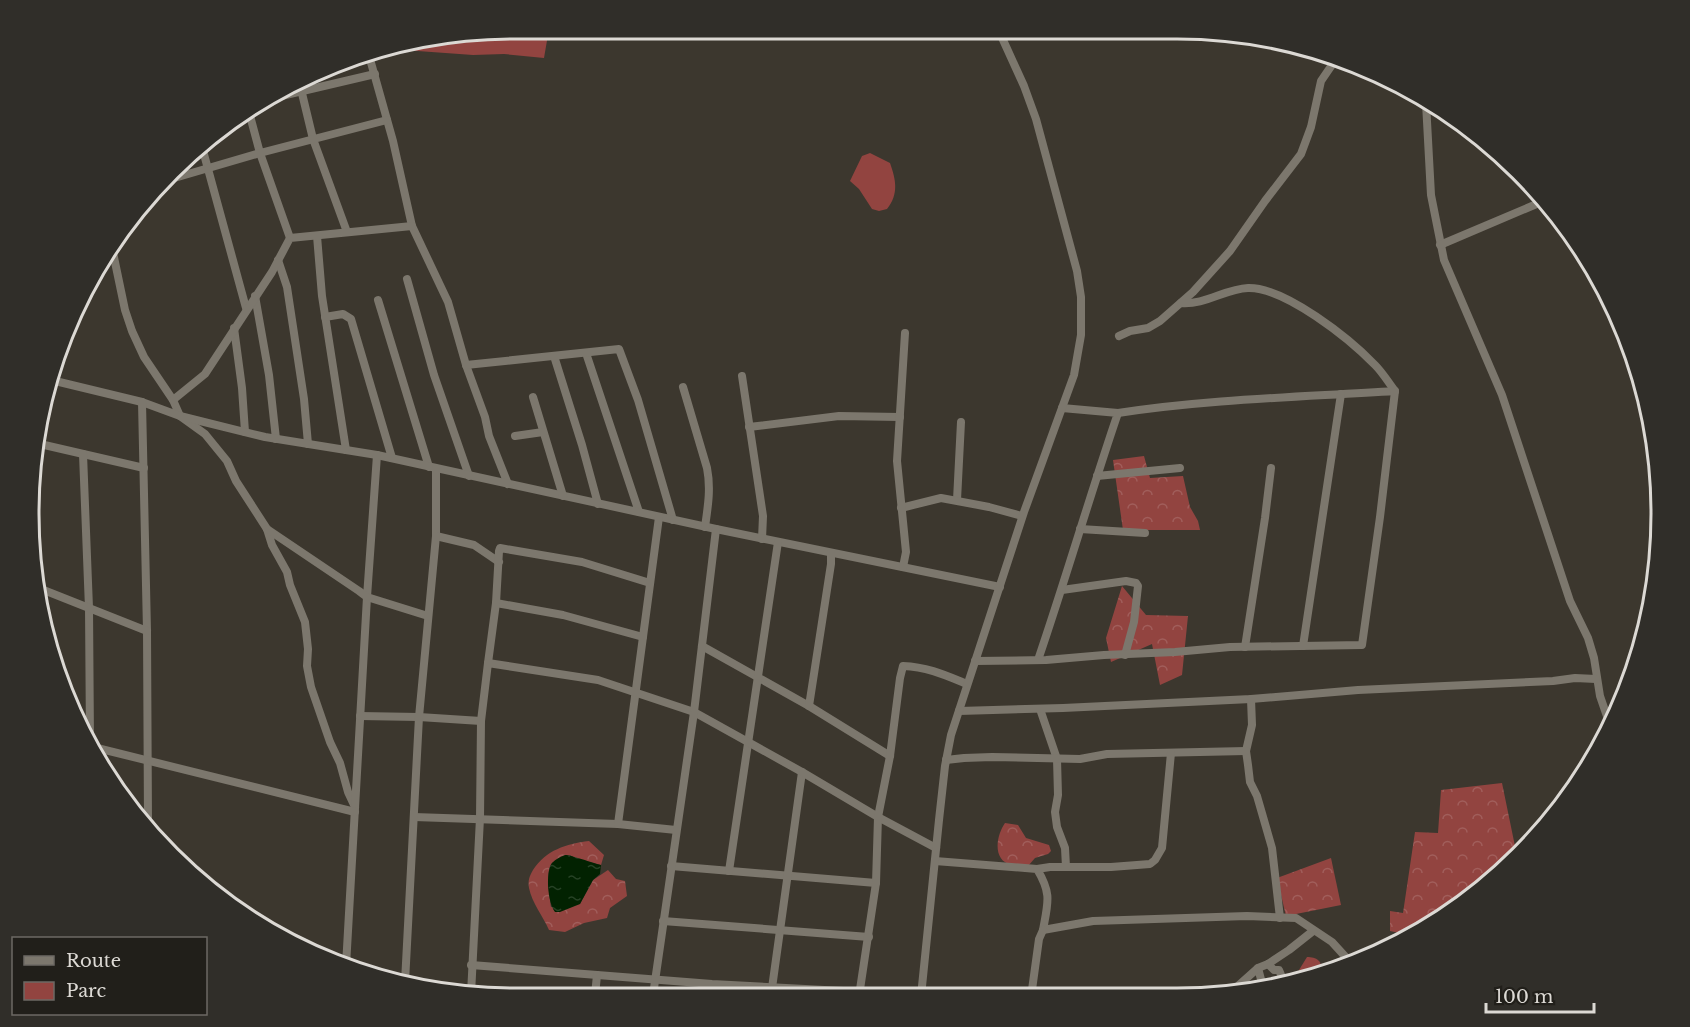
<svg xmlns="http://www.w3.org/2000/svg" width="1690" height="1027" viewBox="0 0 1690 1027" font-family="'Libre Baskerville',serif">
<style>
.green{fill:#924440}
.forest{fill:url(#forest-crowns)}
.water{fill:url(#water-ripples)}
.lines{fill:none;stroke-linecap:round;stroke-linejoin:round}
.street{stroke:#7c776d;stroke-width:8}
.rim{fill:none;stroke:#dcd9d4;stroke-width:3}
</style>
<defs>
<pattern id="forest-crowns" width="20" height="18" patternUnits="userSpaceOnUse" patternTransform="scale(1.5)"><rect width="20" height="18" fill="#924440"/><path d="M2 6a3 3 0 1 1 6 0M12 15a3 3 0 1 1 6 0" fill="none" stroke="#a15e5b"/></pattern>
<pattern id="water-ripples" width="26" height="14" patternUnits="userSpaceOnUse" patternTransform="scale(1.5)"><rect width="26" height="14" fill="#022201"/><path d="M2 4q2-2 4 0t4 0M15 11q2-2 4 0t4 0" fill="none" stroke="#264225"/></pattern>
</defs>
<rect width="100%" height="100%" fill="#3c372e"/>
<g class="green">
<path d="M513,29H549L544,58L504,54L473,55L390,49Z"/>
<path d="M870,153L890,163C896,180 899,194 887,209L879,211L872,209L859,189L850,181L862,156Z"/>
<path d="M1307,957C1316,957 1324,961 1320,972L1307,978L1299,970Z"/>
</g>
<g class="forest">
<path d="M1144,456L1150,478L1183,476L1190,507L1198,521L1200,530H1123L1113,460Z"/>
<path d="M1122,586L1146,615L1188,616L1182,675L1160,685L1152,644L1111,662L1106,638Z"/>
<path d="M1502,783L1517,856L1496,878L1419,934L1413,936L1390,931V911L1403,913L1415,832L1438,833L1441,790Z"/>
<path d="M1005,823L1018,825L1026,838L1049,845L1051,851L1048,854L1035,858L1028,866C1023,866 1017,866 1012,865C992,861 996,836 1005,823Z"/>
<path d="M589,841L604,855L601,865L576,859L570,855C565,857 556,860 552,863C545,870 550,898 551,907L580,904L593,880L608,870L616,879L625,881L627,896L610,908L607,918L584,923L565,932L549,930C543,916 532,903 529,888C528,880 529,877 533,870C546,850 566,844 589,841Z"/>
<path d="M1331,858L1341,905L1286,916L1277,878Z"/>
</g>
<path class="water" d="M565,855C572,855 592,863 601,865L600,874L593,880L580,904L560,912H555C548,903 545,873 552,863C556,859 560,857 565,855Z"/>
<g class="lines">
<g class="street">
<path d="M368,52L393,141L412,226L448,302L466,365L485,417L489,436L508,484"/>
<path d="M300,85L313,139L347,232"/>
<path d="M277,97L375,74"/>
<path d="M1426,103L1431,195L1444,260L1502,395L1570,601L1588,638L1594,658L1600,696L1611,728"/>
<path d="M249,112L260,153L290,238"/>
<path d="M202,147L246,308"/>
<path d="M171,179L260,153L387,120"/>
<path d="M317,236L322,296L346,450"/>
<path d="M111,243L125,310L132,331L144,357L173,400L180,416L205,434L227,461L236,481L267,529L272,545L287,572L290,585L305,622L308,649L307,666L311,687L330,742L340,763L348,792L355,807"/>
<path d="M1440,245L1546,200"/>
<path d="M278,260L287,287L304,399L308,444"/>
<path d="M407,279L434,375L469,476"/>
<path d="M255,296L269,375L276,439"/>
<path d="M378,300L429,467"/>
<path d="M325,317L343,314L351,319L392,458"/>
<path d="M234,328L242,388L245,432"/>
<path d="M1119,336L1130,331L1148,328L1160,321L1193,292L1230,251L1265,201L1301,154L1311,127L1321,81L1336,59"/>
<path d="M586,353L639,512"/>
<path d="M554,356L582,445L598,504"/>
<path d="M466,365L619,349L638,400L673,520"/>
<path d="M742,376L763,516L762,539"/>
<path d="M51,380L142,402L180,416L265,437L377,455L716,529L1000,587"/>
<path d="M683,387L707,468C711,488 708,506 705,527"/>
<path d="M533,397L563,496"/>
<path d="M173,400L205,374L272,272L290,238L412,226"/>
<path d="M142,402L147,631L148,823"/>
<path d="M1118,413C1209,399 1303,397 1395,391"/>
<path d="M749,427L839,416L900,417"/>
<path d="M515,436L543,432"/>
<path d="M40,444L144,468"/>
<path d="M83,454L89,608L90,742"/>
<path d="M377,455L367,597L428,616"/>
<path d="M436,469V536L474,545L499,562"/>
<path d="M1097,476L1180,468"/>
<path d="M957,500L961,422"/>
<path d="M901,508L941,498L989,507L1022,516"/>
<path d="M267,529L359,591L367,597L346,966"/>
<path d="M1080,529L1145,533"/>
<path d="M903,567L906,552L897,461L905,333"/>
<path d="M41,589L147,631"/>
<path d="M1062,590L1126,581L1136,583L1138,586L1134,622L1125,655"/>
<path d="M496,603L563,615L643,637"/>
<path d="M702,646L809,706L890,756"/>
<path d="M1303,646L1341,394"/>
<path d="M1245,647L1265,518L1271,468"/>
<path d="M1038,660C1066,578 1090,495 1118,413L1062,408"/>
<path d="M975,661L1046,660L1104,655L1175,652L1230,647L1362,645L1380,517L1395,391C1388,382 1383,373 1375,365C1350,339 1285,287 1248,288C1225,289 1205,305 1181,303"/>
<path d="M488,663L496,603L499,551L500,548L582,562L650,583"/>
<path d="M1251,699L1252,725L1246,751L1248,765L1250,782L1257,796L1272,848L1280,918"/>
<path d="M809,706L831,564V553"/>
<path d="M1040,709L1057,759L1058,795L1055,812L1057,827L1065,848L1066,867"/>
<path d="M959,711L1063,708L1251,699L1358,690L1553,681L1575,678L1596,679"/>
<path d="M360,716L419,717L481,721"/>
<path d="M93,747L355,812"/>
<path d="M946,760L964,758L992,757L1080,759L1107,754L1246,751"/>
<path d="M414,817L618,824L676,830"/>
<path d="M618,824L659,517"/>
<path d="M935,861L1037,869C1052,894 1048,902 1043,930L1093,921L1247,916L1296,918L1332,942L1352,964"/>
<path d="M671,866L876,883"/>
<path d="M1037,869L1050,867H1111L1150,864L1155,860L1162,848L1171,753"/>
<path d="M729,871L778,542"/>
<path d="M663,921L869,937"/>
<path d="M1268,964L1274,970H1279L1284,982"/>
<path d="M471,965L712,984L921,995"/>
<path d="M1258,968L1263,987"/>
<path d="M405,982L419,717L436,536"/>
<path d="M772,988L802,772"/>
<path d="M1230,993L1258,968L1268,964L1289,950L1313,931"/>
<path d="M471,994L480,818L481,721L488,663L598,680L694,712L802,772L878,817L936,848"/>
<path d="M595,995L597,975"/>
<path d="M653,995L694,712L716,529"/>
<path d="M859,996L876,883L878,817L890,756L900,678L903,666C928,667 945,675 967,684"/>
<path d="M921,996L939,820L945,766L951,735L1024,512L1074,375L1081,335V297L1077,271L1036,119L1024,86L999,31"/>
<path d="M1031,997L1039,939L1043,930"/>
</g>
</g>
<path d="M0 0H1690V1027H0ZM513 39H1177A474 474 0 0 1 1651 513V514A474 474 0 0 1 1177 988H513A474 474 0 0 1 39 514V513A474 474 0 0 1 513 39Z" fill="#302e29" fill-rule="evenodd"/>
<path class="rim" d="M513 39H1177A474 474 0 0 1 1651 513V514A474 474 0 0 1 1177 988H513A474 474 0 0 1 39 514V513A474 474 0 0 1 513 39Z"/>
<rect x="12" y="937" width="195" height="78" fill="#211f1a" stroke="#6c6964" stroke-width="1.5"/>
<rect x="24" y="956" width="30" height="9" fill="#7c776d" stroke="#6c6964" stroke-width="1.5"/>
<text x="66" y="967" font-size="18" fill="#dcd9d4">Route</text>
<rect x="24" y="982" width="30" height="18" fill="#924440" stroke="#6c6964" stroke-width="1.5"/>
<text x="66" y="997" font-size="18" fill="#dcd9d4">Parc</text>
<path d="M1486 1003v9h108v-9" fill="none" stroke="#dcd9d4" stroke-width="3"/>
<text x="1495" y="1003" font-size="18" fill="#dcd9d4" stroke="#211f1a" stroke-width="4.5" paint-order="stroke">100 m</text>
</svg>
